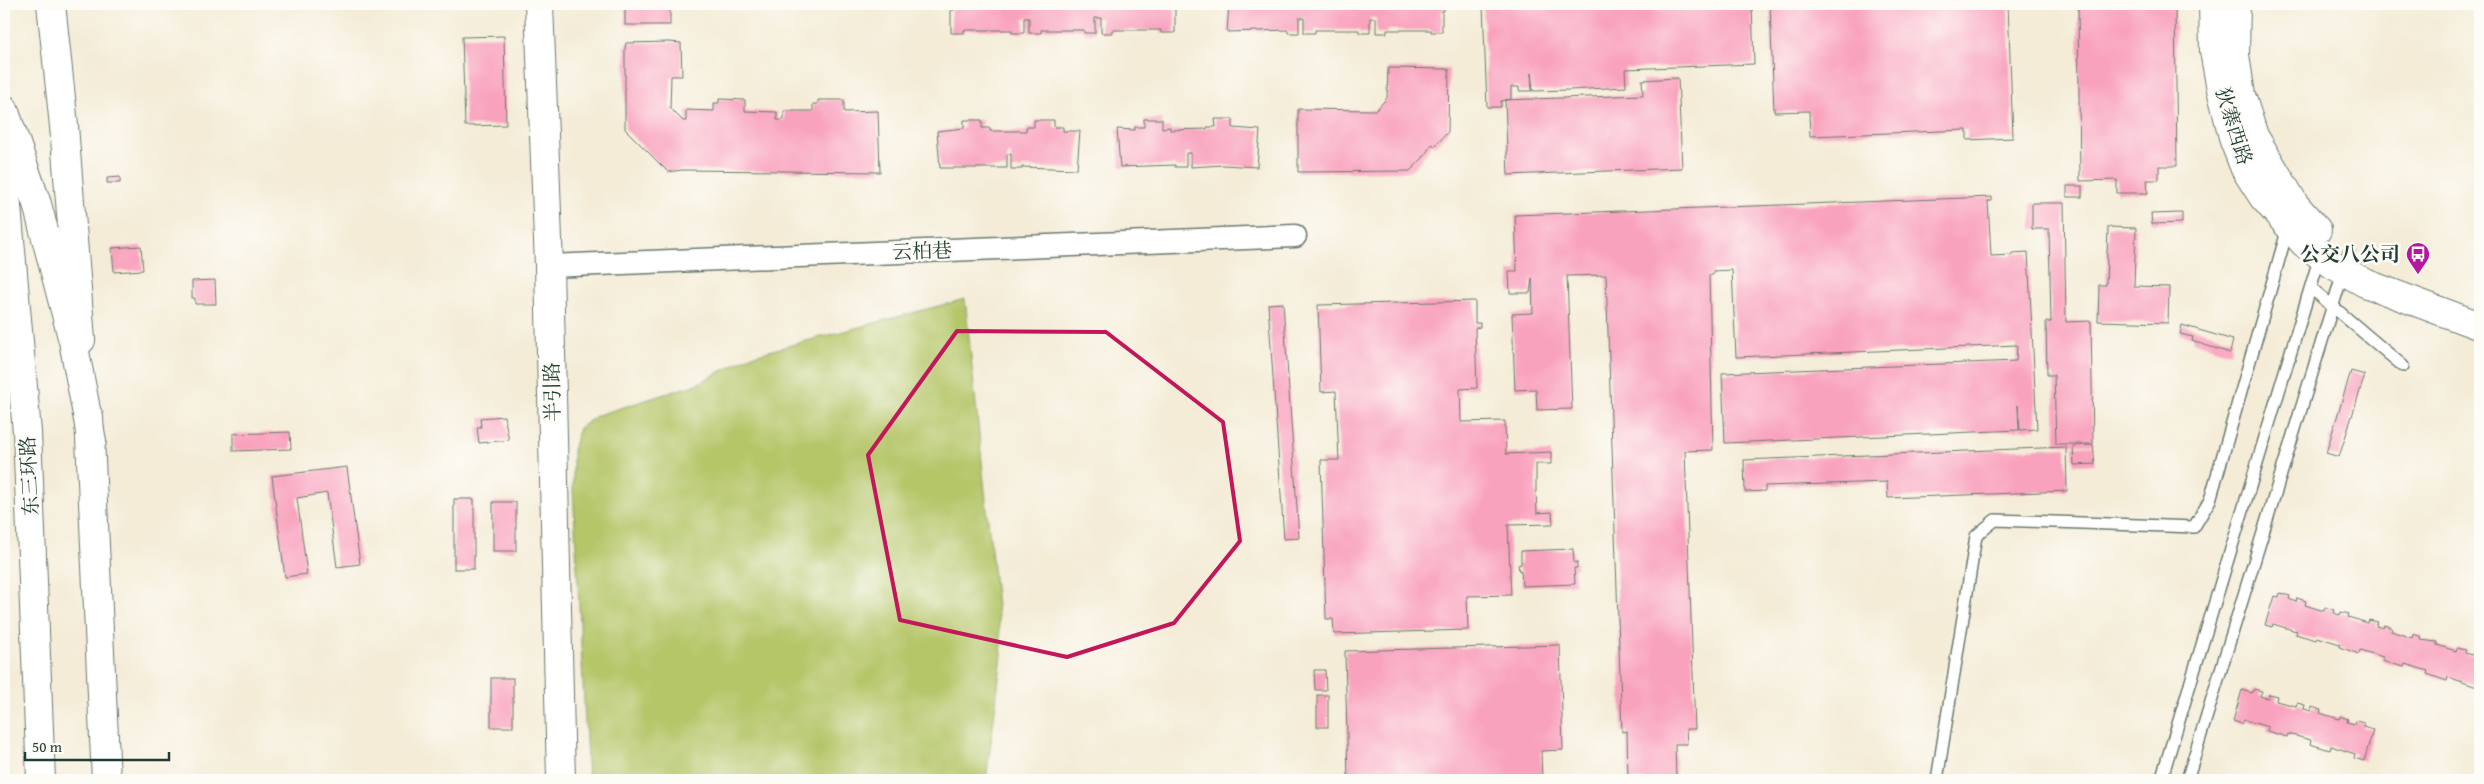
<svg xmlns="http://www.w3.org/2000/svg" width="2484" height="784" viewBox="0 0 2484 784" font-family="'Gentium Book Plus','Noto Serif SC',serif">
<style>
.green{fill:#b5c669;stroke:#6a824e}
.building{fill:#f9a2be}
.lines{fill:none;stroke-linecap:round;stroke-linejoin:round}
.lane-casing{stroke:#6a7a6d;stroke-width:14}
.street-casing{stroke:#6a7a6d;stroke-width:25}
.secondary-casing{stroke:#6a7a6d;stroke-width:30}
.highway-casing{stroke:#6a7a6d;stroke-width:30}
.lane{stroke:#fff;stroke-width:11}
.street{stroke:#fff;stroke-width:22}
.secondary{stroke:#fff;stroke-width:28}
.highway{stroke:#fff;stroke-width:28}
.marked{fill:none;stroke:#c2185b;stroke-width:4;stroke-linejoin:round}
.labels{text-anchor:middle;stroke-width:5;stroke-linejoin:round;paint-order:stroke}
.street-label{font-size:20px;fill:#1f3d34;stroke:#fdfcf7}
.poi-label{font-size:20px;font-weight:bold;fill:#1f3d34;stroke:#fdfcf7;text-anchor:end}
</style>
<rect width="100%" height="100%" fill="#fdfcf7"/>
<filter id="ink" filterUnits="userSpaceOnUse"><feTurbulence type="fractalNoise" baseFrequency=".02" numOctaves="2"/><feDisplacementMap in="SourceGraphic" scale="10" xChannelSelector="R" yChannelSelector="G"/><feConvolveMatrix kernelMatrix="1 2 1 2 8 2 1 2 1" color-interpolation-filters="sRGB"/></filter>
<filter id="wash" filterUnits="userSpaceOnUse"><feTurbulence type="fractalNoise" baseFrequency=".0096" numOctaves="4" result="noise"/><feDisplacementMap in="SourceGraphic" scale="20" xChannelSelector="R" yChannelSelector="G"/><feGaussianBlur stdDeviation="1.12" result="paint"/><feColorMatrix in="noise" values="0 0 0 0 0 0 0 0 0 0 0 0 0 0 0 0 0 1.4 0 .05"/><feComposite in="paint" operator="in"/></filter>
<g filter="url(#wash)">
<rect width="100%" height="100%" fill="#f4ecd7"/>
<path class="green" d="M965,299L1002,655L986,780H588L573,487V451L579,428L598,415L697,384L750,356Z"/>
<g id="blocks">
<g class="building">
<rect x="625" y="4" width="45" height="21"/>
<path d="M954,4H1172V9H1175V33H1161V30H1112V33H1101V18H1095V33H1084V30H1041V33H1029V18H1024V33H1012V30H964V33H951V10H954Z"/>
<path d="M1229,4H1444V11H1442V32H1431V30H1387V33H1376V18H1370V33H1359V30H1315V33H1304V18H1299V33H1288V30L1227,32Z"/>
<path d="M1483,4H1752L1754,64L1625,69L1626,87L1569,90L1533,91L1531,73L1532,91H1519V87H1511V99L1501,101V107H1487Z"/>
<path d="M1770,4H2008L2013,138L1967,140V130L1810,136L1809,111L1774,112Z"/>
<path d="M2078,4H2175L2177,166H2159V180H2147L2148,193H2117V180L2080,181Z"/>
<path d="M504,36L506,125L465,126L462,37Z"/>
<path d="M669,42L681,43L682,76H671L670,108L683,121H686V110L714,111V103H719V99L745,100V111L777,112V120H784V111H813V104H818V100H844V112L878,111L880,172L682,170L668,172L625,129V48L626,43Z"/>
<path d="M1388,68L1449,69L1448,132L1435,146L1432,144L1422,159L1410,171L1298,172V109L1376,110L1387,98Z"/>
<path d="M1678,78L1682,168L1508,175L1505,100L1643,95L1642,80Z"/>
<path d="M1144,119H1162V128L1170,127V130L1207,129V127H1216L1215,119H1233V128L1260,130L1257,167L1223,165L1191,167V153H1186V167H1175V165L1120,167L1117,129L1135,130V127H1144Z"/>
<path d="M964,120H982V128H990V131H1026V127H1034V120H1054V127H1063V131H1080L1077,169L1022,167V169H1011V154H1007V168H940L937,131L964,128Z"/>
<path d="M120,177V183H107V178Z"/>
<rect x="2067" y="186" width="15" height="11"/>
<path d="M1992,197V201H1988L1991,256L2012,255V253L2028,252L2037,429L2020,430L2018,405L2019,430L1725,443L1722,373L2016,361L2017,345L1736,357L1732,270L1713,271V275H1709L1713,450L1685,451L1695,729H1686L1687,744H1675L1676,780H1628L1627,731L1622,732L1606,275L1567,276L1572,409L1537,410L1536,389L1515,390L1512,314L1533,313L1532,278L1530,293H1510L1509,271H1517L1515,215Z"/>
<path d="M2032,203H2064L2066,322L2091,321L2093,444H2056L2054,375H2047L2046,322H2051L2049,229H2032Z"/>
<path d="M2182,213V223L2152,224L2151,214Z"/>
<path d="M2108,227L2136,228L2134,286L2169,287L2168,323L2098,321L2099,285H2106Z"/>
<path d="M141,246L143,270L114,272L112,248Z"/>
<path d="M215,280L216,304H195V298H192V281Z"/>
<path d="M1475,301V323H1480V327L1475,328L1477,388L1460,389L1461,422L1505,421L1506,454L1551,452V464H1536V491L1537,513L1552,512L1553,524L1508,525L1511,595L1467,596L1468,630L1334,634L1333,619H1326L1321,460H1339L1336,391L1321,392L1318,305Z"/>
<path d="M1283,303L1299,538L1284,539L1268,304Z"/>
<path d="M2182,325L2233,340L2230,353L2192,341L2193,337L2180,334Z"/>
<path d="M2351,371L2365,375L2339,457L2326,453Z"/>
<path d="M504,416L509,440L479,443L477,427H481L480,418Z"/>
<path d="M290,432L291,449L233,451V434Z"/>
<path d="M2093,445L2095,464L2074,465L2073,446Z"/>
<path d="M2066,447L2067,491L1888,498L1887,482L1765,486V491L1745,492L1744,460Z"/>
<path d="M347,467L360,564L337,567L327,493L297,498L307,574L285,577L272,476Z"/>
<rect x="454" y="499" width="20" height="70"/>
<rect x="493" y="502" width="23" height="49"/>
<path d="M1573,549L1574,563L1577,562V568H1574L1575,584L1522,586L1521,570L1519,571L1518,565L1521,564V551Z"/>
<path d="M2280,593L2290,596L2289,599L2296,602L2297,598L2306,601L2305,605L2324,611L2325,607L2334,610L2333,613L2340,615L2341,612L2349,614L2348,617L2368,623L2369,620L2378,622L2376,626L2383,628L2384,625L2392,628L2391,631L2412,638L2413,634L2422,637L2421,640L2437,642V645L2456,651L2457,648L2466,650L2465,653L2471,655L2473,653L2480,655V688L2448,677L2447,681L2427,674L2428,671L2405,664L2404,667L2382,661L2383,657L2360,650L2359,654L2339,647L2340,644L2317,637L2316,640L2295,634L2296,631L2273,624L2272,627L2265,625L2274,596L2279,597Z"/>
<path d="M1560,645L1563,750L1541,751L1542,780H1348L1345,651Z"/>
<path d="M1314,670H1325L1326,690H1315Z"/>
<rect x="491" y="678" width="22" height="49"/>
<path d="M2254,689L2262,691L2260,696L2268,698L2269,694L2277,696L2276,701L2296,706L2297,703L2305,705L2304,709L2311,711L2312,707L2321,710L2320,713L2339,719L2340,716L2348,719L2347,722L2355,724L2356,721L2364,723L2363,727L2373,730L2364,761L2354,758L2355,754L2331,746L2330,750L2310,744L2311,740L2288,734L2287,737L2267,731L2268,727L2244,720L2242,724L2233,721L2242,690L2252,693Z"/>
<rect x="1317" y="695" width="11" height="32"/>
</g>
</g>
</g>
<g filter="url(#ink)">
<use href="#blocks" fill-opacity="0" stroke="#6a7a6d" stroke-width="1"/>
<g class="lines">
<g class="lane-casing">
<g id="lane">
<path d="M2311,288L2403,366"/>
<path d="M1937,780L1976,536L1995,520L2194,527L2210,500L2288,228"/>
<path d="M2161,780L2320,256"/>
<path d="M2187,780L2349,253"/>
</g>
</g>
<g class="street-casing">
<path id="street" d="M549,266L1295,236"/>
</g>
<g class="secondary-casing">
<g id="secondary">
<path d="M51,4L64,126L81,340"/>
<path d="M539,4L549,266L561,780"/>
<path d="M2213,4L2214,51L2221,89L2234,141L2245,169L2263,197L2304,243L2332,264L2365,283L2480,326"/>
<path d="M2236,4L2235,55L2241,95L2254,136L2295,205L2317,230"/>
<path d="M89,417L106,780"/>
</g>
</g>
<g class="highway-casing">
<g id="highway">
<path d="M4,109L37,204L73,341L92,441"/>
<path d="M4,172L27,432L41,780"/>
</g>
</g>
<use href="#lane" class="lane"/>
<use href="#street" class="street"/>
<use href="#secondary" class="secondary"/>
<use href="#highway" class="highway"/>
</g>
</g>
<path class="marked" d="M957,331L1106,332L1223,422L1240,541L1174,623L1067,657L900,620L868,455Z"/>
<defs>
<g id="bus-pin" transform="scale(1.25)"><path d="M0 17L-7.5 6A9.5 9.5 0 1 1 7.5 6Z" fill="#b5179e" stroke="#fdfcf7"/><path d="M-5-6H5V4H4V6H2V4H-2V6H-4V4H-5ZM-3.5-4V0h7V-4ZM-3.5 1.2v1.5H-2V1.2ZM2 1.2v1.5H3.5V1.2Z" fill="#fff"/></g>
</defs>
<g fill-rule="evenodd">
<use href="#bus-pin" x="2418" y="254"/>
</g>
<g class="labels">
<g class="street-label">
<text transform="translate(2234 126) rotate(73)" y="7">狄寨西路</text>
<text transform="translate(922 251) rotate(-2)" y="7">云柏巷</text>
<text transform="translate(552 392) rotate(-91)" y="7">半引路</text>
<text transform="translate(29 476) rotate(-93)" y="7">东三环路</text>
</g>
<g class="poi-label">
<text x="2400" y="261">公交八公司</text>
</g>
</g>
<rect width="2484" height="784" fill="none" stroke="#fdfcf7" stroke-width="20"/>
<path d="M25 752v8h144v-8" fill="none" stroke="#1f3d34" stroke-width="2.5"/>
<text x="32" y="752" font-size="15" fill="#1f3d34" stroke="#fdfcf7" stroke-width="4" paint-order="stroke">50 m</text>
</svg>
